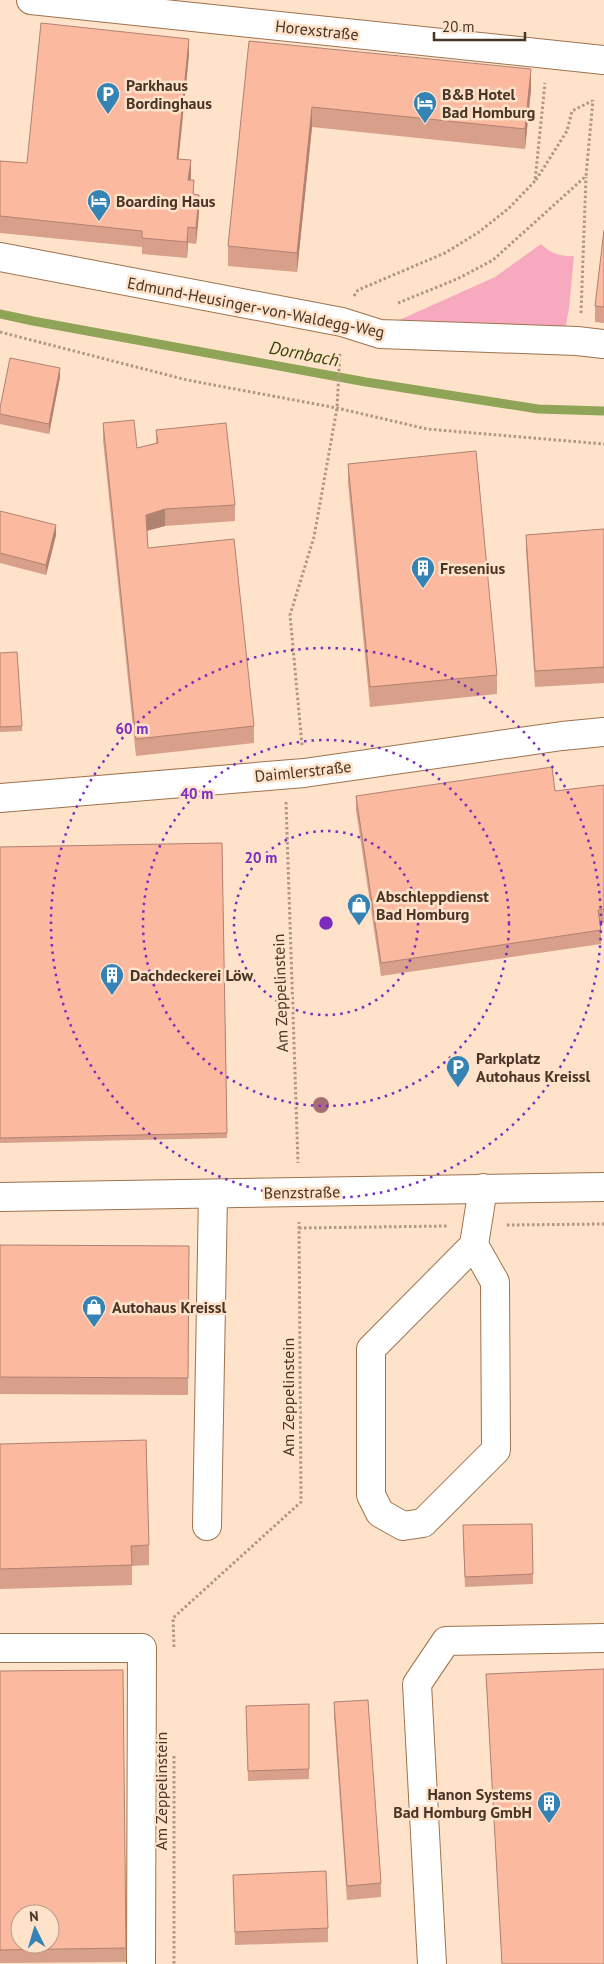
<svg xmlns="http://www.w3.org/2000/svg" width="604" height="1964" viewBox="0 0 604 1964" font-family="'PT Sans',sans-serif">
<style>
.green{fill:#f7a9bf}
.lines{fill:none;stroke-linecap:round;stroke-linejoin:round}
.stream{stroke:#90a457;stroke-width:9}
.minor-casing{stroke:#9d734e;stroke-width:30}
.path{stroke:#b09783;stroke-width:3;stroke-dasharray:2.5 2.5;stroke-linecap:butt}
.minor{stroke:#fff;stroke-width:28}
.tree{fill:#a46e74}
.wall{fill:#d89f8a}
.shaded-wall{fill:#b08270}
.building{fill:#fbb9a0;stroke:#b08270;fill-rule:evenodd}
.ring{fill:none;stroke:#7b2cbf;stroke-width:2.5;stroke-dasharray:2.5 5}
.labels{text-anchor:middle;stroke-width:5;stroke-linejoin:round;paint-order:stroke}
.street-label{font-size:16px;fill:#483525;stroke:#ffe2ca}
.poi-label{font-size:16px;font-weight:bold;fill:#483525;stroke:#ffe2ca;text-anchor:start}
.water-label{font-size:18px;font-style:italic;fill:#374407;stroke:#ffe2ca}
.centre{fill:#7b2cbf;stroke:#ffe2ca;stroke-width:2.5}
.ring-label{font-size:15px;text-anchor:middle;font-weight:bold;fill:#7b2cbf;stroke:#ffe2ca;stroke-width:5;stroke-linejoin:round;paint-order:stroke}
</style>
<rect width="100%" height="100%" fill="#ffe2ca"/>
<path class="green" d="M541,244C550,253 561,257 574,256L569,308L565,331L395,322L495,277Z"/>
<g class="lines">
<path class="stream" d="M0,314L33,321L366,382L538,409L604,411"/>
<g class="minor-casing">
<g id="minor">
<path d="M31,0L604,60"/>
<path d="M0,257L342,322L380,334L577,341L604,344"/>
<path d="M0,798L304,773L562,736L604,732"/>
<path d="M0,1197L604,1187"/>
<path d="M474,1245L371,1349V1495L380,1513L403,1526L423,1523L496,1450L495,1282L474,1245L483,1188"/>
<path d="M207,1526L213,1194"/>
<path d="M0,1648H142L141,1964"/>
<path d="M432,1964L417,1684L446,1641L604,1638"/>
</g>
</g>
<g class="path">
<path d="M536,180L567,131L572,111L592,101"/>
<path d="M354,296L358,290L445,253L479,232L509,208L535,181L545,83"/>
<path d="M398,303L457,279L493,260L586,176L593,100"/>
<path d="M581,313L586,177"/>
<path d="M0,332L187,380L337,408L427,429L604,444"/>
<path d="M302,745L290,615L314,537L337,408L340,352"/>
<path d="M286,802L298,1163"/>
<path d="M507,1225L604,1224"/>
<path d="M299,1228L448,1226"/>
<path d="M174,1647L173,1618L301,1502L299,1222"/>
<path d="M174,1756V1964"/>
</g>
<use href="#minor" class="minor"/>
</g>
<circle class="tree" cx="321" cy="1105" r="8"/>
<g class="wall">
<path d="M249,41L531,89L525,149L312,127L297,272L228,266V246Z"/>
<path d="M189,55L178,159L191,177L190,180L199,212L196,244L188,243L187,258L142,254V247L0,233V161L27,163Z"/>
<path d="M604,230V323L595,322V306Z"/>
<path d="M60,377L49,434L0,424V408Z"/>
<path d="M103,423L137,448L156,443V430L235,505V521L165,526L147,531L148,548L254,726V743L136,756L103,440Z"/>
<path d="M348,464L497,675V694L370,707L348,483Z"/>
<path d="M0,511L56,535L46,575L0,563Z"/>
<path d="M604,529V683L535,687L526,551V535Z"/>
<path d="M0,653L22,726V731L0,732Z"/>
<path d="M604,785V923H600L601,930V944L381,976L356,810V796L555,791Z"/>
<path d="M222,843L227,1138L0,1143V847Z"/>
<path d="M0,1245L189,1246L188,1395L0,1394Z"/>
<path d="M0,1444L149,1545V1565L132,1566V1585L0,1589Z"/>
<path d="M532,1524L533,1584L465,1587L463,1535Z"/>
<path d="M123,1670L126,1962L0,1963V1671Z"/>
<path d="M486,1674L604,1964H502Z"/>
<path d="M334,1702L381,1883V1897L347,1900L334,1716Z"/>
<path d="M309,1704V1779L248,1781L246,1706Z"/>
<path d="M233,1875L328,1928V1942L235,1945Z"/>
</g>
<g class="shaded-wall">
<path d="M189,39V55L177,175V159Z"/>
<path d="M531,69V89L525,149V129Z"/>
<path d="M312,107V127L297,272V253Z"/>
<path d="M191,160V177L188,196V180Z"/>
<path d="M199,195V212L196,244V228Z"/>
<path d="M188,227V243L187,258V242Z"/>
<path d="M60,368V377L49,434V424Z"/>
<path d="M165,509V526L146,531V515Z"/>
<path d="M56,525V535L46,575V565Z"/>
</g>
<g class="building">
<path d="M41,23L189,39L177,159L191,160L188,180H194L193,194L199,195L196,228L188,227L187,242L142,238V231L0,216V161L27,163Z"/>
<path d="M249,41L531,69L525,129L312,107L297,253L228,246Z"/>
<path d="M604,230V307L595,306Z"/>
<path d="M10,358L60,368L49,424L0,414V408Z"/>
<path d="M134,420L137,448L158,443L156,430L226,423L235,505L165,509L146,515L148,548L234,539L254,726L136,739L103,423Z"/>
<path d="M476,451L497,675L370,687L348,464Z"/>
<path d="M0,511L56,525L46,565L0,553Z"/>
<path d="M604,529V667L535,671L526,535Z"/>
<path d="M17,652L22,726L0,727V653Z"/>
<path d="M552,767L555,791L604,785V909L598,910L601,930L381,963L356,796Z"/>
<path d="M222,843L227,1133L0,1138V847Z"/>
<path d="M0,1245L189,1246L188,1378L0,1377Z"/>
<path d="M146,1440L149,1545L131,1546L132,1565L0,1569V1444Z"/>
<path d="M532,1524L533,1574L465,1577L463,1525Z"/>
<path d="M604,1669V1964H502L486,1674Z"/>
<path d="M123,1670L126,1948L0,1950V1671ZM20,1914H50V1944H20Z"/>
<path d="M368,1700L381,1883L347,1886L334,1702Z"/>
<path d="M309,1704V1769L248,1771L246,1706Z"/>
<path d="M326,1871L328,1928L235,1932L233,1875Z"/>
</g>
<g class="ring">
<circle cx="326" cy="923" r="92"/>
<circle cx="326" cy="923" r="183"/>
<circle cx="326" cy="923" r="275"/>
</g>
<defs>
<g id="parking-pin" transform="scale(1.25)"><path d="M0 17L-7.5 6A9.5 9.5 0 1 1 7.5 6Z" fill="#3582b4" stroke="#ffe2ca"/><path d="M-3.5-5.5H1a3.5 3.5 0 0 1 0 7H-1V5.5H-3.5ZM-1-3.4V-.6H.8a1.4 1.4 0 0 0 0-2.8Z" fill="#fff"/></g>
<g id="hotel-pin" transform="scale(1.25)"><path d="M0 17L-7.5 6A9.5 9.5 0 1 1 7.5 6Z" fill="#3582b4" stroke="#ffe2ca"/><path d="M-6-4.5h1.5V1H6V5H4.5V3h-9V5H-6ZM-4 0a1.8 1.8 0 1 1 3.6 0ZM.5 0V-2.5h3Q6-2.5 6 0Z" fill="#fff"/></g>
<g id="building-pin" transform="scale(1.25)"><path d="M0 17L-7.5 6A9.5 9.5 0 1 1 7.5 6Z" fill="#3582b4" stroke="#ffe2ca"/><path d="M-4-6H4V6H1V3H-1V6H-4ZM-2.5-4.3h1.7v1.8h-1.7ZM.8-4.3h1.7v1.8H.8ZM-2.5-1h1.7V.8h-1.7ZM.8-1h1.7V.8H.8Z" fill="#fff"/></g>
<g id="shop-pin" transform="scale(1.25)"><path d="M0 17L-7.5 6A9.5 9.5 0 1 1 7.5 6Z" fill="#3582b4" stroke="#ffe2ca"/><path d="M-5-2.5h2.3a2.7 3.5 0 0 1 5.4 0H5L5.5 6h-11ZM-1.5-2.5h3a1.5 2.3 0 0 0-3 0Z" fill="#fff"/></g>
</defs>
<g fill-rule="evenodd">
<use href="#parking-pin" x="108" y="94"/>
<use href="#hotel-pin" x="425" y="103"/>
<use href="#hotel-pin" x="99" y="201"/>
<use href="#building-pin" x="423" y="568"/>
<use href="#shop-pin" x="359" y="905"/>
<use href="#building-pin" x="112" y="975"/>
<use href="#parking-pin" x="458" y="1067"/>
<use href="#shop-pin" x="94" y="1307"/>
<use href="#building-pin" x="549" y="1803"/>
</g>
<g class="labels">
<g class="street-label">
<text transform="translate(317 30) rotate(6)" y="6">Horexstraße</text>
<text transform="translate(256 307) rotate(11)" y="6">Edmund-Heusinger-von-Waldegg-Weg</text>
<text transform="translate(303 771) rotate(-6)" y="6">Daimlerstraße</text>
<text transform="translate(280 993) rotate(-92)" y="6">Am Zeppelinstein</text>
<text transform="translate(302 1192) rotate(-1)" y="6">Benzstraße</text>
<text transform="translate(288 1397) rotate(-90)" y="6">Am Zeppelinstein</text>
<text transform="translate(161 1791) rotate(-90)" y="6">Am Zeppelinstein</text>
</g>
<g class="poi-label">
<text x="126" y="91">Parkhaus<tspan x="126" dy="18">Bordinghaus</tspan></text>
<text x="442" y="100">B&amp;B Hotel<tspan x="442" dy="18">Bad Homburg</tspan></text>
<text x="116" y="207">Boarding Haus</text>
<text x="440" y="574">Fresenius</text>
<text x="376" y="902">Abschleppdienst<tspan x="376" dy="18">Bad Homburg</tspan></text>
<text x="130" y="981">Dachdeckerei Löw</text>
<text x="476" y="1064">Parkplatz<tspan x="476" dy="18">Autohaus Kreissl</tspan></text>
<text x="112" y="1313">Autohaus Kreissl</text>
<text x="532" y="1800" text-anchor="end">Hanon Systems<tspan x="532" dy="18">Bad Homburg GmbH</tspan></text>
</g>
<g class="water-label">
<text transform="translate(304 354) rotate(11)" y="6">Dornbach</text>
</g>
</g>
<circle cx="326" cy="923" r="8" class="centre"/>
<g class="ring-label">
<text x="132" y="734">60 m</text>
<text x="197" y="799">40 m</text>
<text x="261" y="863">20 m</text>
</g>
<g transform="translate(35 1929) rotate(355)"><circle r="24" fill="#ffe2ca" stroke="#b69d88"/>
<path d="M0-4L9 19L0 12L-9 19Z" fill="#3582b4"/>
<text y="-8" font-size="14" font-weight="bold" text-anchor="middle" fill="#483525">N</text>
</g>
<path d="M434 32v8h91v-8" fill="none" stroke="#483525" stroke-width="2.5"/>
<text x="442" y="32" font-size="15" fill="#483525" stroke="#ffe2ca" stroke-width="4" paint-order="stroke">20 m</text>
</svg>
